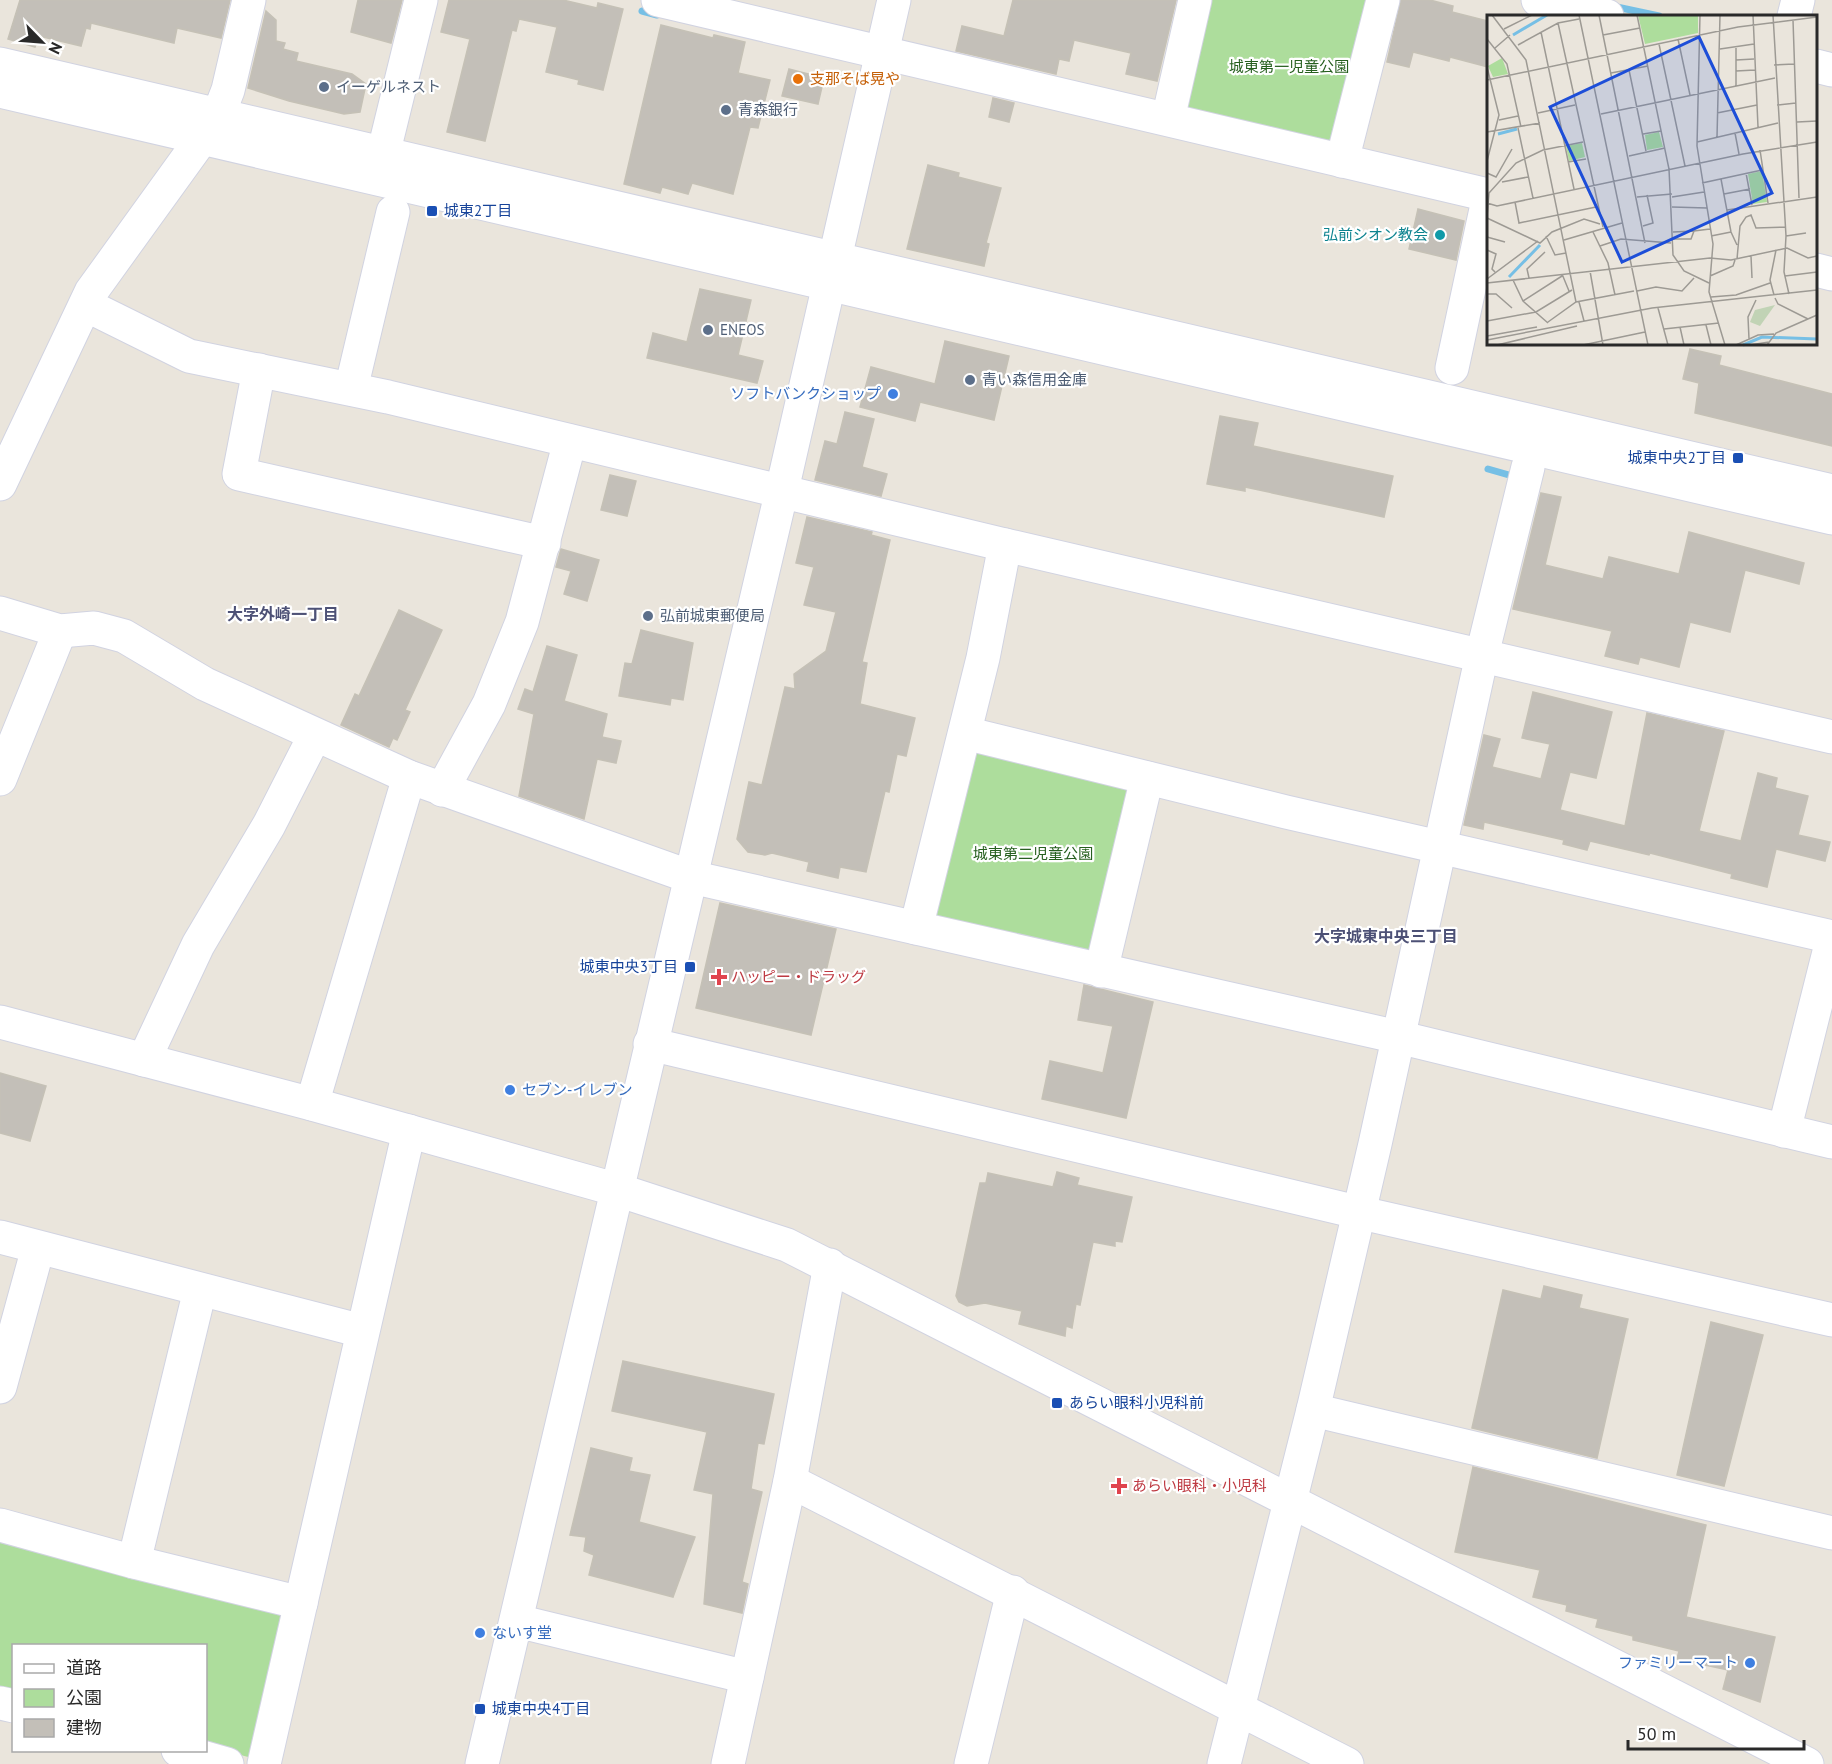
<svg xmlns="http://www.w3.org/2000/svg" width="1832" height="1764" viewBox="0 0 1832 1764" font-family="'PT Sans','Noto Sans JP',sans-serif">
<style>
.green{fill:#addd9c}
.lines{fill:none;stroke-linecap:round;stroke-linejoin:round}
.stream{stroke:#76bfe5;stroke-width:7}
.building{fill:#c3bfb8;stroke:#c5c1b6;stroke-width:1.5}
.minor-casing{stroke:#d1d3e1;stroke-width:35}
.minor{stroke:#fff;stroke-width:33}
.food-dot{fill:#e8710a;stroke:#fff;stroke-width:2}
.service-dot{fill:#5c6f8a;stroke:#fff;stroke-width:2}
.transit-dot{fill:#1a4fb4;stroke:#fff;stroke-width:2}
.culture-dot{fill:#0f9aa8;stroke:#fff;stroke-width:2}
.shop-dot{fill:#3f7fe0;stroke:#fff;stroke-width:2}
.health-dot{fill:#e0444e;stroke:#fff;stroke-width:2}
.labels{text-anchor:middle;stroke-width:4.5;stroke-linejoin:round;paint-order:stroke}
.park-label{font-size:15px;fill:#27601f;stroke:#fff}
.food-label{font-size:15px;fill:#c56008;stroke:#fff;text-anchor:start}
.service-label{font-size:15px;fill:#4e5e75;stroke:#fff;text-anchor:start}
.transit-label{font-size:15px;fill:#164399;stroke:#fff;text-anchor:start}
.culture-label{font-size:15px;fill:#0d838f;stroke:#fff;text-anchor:end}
.shop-label{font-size:15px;fill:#366cbe;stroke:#fff;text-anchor:end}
.health-label{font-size:15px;fill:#be3a42;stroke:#fff;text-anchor:start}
.neighbourhood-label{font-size:16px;font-weight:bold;fill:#4d5176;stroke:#fff}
.inset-river{fill:none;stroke:#76bfe5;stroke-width:3}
.inset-road{fill:none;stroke:#9d9a94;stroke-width:1.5}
.view{fill:#1d4ed8;fill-opacity:0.15;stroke:#1d4ed8;stroke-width:3}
.inset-edge{fill:none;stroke:#292929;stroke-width:3}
</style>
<rect width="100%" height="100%" fill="#eae5dc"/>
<g class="green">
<path d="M1202,0H1374L1332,148L1184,112Z"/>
<path d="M979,751L1125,784L1135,797L1098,948L1086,957L934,920L969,759Z"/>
<path d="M0,1537L290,1614L252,1758L206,1746V1646H14L13,1696L0,1692Z"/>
</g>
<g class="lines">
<g class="stream">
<path d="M1612,6L1659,16"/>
<path d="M642,11L657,15"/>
<path d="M1488,469L1516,477"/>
</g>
</g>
<g class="building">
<path d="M20,0H230L221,38L177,28L174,43L91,23L90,29L86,28L81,46L39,36L35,47L8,39Z"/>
<path d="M358,0H402L391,43L351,32Z"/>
<path d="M449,0H563L597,8L598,3L623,9L603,90L578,84L579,80L546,72L557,27L519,19L516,31L512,30L485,141L447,132L470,39L441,32Z"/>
<path d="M1013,0H1176L1157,81L1126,74L1131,53L1074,40L1069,61L1059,59L1056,74L956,51L962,26L1004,36Z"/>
<path d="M1401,0H1430L1453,6L1452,12L1488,21V67L1450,57L1449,61L1413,52L1409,67L1387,62Z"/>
<path d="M266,11L276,20V41L285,43L283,49L298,53L296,61L352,74L366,84L360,112L344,114L289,101L248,88Z"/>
<path d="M661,25L713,38L714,35L745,42L738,73L770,80L758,128L750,127L733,194L692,183L688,194L662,187L660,193L624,184Z"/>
<path d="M789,69L824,78L818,104L782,96Z"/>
<path d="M993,98L1014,103L1009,122L989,117Z"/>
<path d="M928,165L959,173L958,177L1001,188L986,243L989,244L984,266L907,249Z"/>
<path d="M1418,209L1464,221L1456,260L1409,249Z"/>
<path d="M700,289L751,300L738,355L763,361L757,383L647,358L653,333L687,342Z"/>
<path d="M945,341L1009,356L994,420L920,402L915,421L860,407L871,367L935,384Z"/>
<path d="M1690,349L1721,356L1719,365L1832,394V446L1695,413L1699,383L1683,379Z"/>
<path d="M845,412L874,419L862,467L887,474L881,496L815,480L825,441L837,444Z"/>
<path d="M1220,416L1258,423L1253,446L1393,476L1384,517L1245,487V491L1207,484Z"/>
<path d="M610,475L636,481L627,516L601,510Z"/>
<path d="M1541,493L1561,497L1545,565L1603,579L1609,557L1679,574L1689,532L1804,563L1799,584L1745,570L1730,632L1690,622L1679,667L1640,657L1638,664L1605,656L1612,631L1513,609Z"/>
<path d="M807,517L872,532L871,535L890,540L862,662L867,663L860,704L915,718L906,756L897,754L889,792L885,791L866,872L840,867L838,878L807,871L809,862L772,853L765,855L748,852L737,839L749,782L762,785L785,687L795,689L794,674L826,651L836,612L804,605L814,567L796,563Z"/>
<path d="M561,549L599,560L587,601L564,594L571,571L556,567Z"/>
<path d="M399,610L442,630L405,710L410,712L397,740L393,738L389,747L341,725L355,694L359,696Z"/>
<path d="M641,630L693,643L683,700L671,698L670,705L619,696L625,663L632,664Z"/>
<path d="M547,646L577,655L564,701L607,714L602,737L621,741L616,763L597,759L584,819L519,796L534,714L518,709L525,689L533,692Z"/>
<path d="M1533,692L1612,712L1596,778L1570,772L1560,810L1625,826L1647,713L1724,731L1699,831L1741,841L1758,773L1777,778L1775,788L1808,796L1798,835L1830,842L1825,861L1776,849L1767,887L1731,878L1732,874L1650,853L1649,855L1590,841L1587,850L1563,844L1564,840L1484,822L1483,829L1464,825L1484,735L1500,739L1492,767L1541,779L1550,744L1522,738Z"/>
<path d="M720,903L836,929L811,1035L696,1008Z"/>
<path d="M1084,985L1153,1002L1126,1118L1042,1099L1050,1061L1103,1073L1113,1026L1078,1020Z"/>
<path d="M0,1073L46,1086L30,1141L0,1133Z"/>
<path d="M1057,1172L1079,1178L1077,1185L1132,1197L1122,1242L1115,1241V1246L1093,1242L1080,1305L1076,1304L1072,1328L1066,1326L1065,1336L1019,1324L1022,1311L985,1303L967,1306L959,1302L956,1296L980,1183H986L988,1173L1053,1187Z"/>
<path d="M1544,1286L1582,1295L1579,1308L1628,1319L1597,1458L1472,1428L1503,1290L1541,1299Z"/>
<path d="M1711,1322L1763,1335L1724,1486L1677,1475Z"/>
<path d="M623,1361L774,1394L764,1444L758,1443L751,1489L762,1492L742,1582L748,1584L742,1613L704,1604L713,1494L694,1490L707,1432L612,1411Z"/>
<path d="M591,1448L632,1458L629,1471L650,1475L639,1522L695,1537L673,1597L589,1575L594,1555L584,1551L586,1537L570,1535Z"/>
<path d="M1473,1467L1706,1525L1686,1617L1775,1637L1760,1702L1723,1689L1728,1670L1677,1659L1679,1651L1633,1640V1636L1596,1627L1598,1619L1566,1611L1567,1605L1533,1597L1540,1570L1455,1552Z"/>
</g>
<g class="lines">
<g class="minor-casing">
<g id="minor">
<path d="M658,0L1488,195"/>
<path d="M1538,0L1607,16"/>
<path d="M1794,16L1798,0"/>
<path d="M0,64L1832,491"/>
<path d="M1816,66L1832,70"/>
<path d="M0,91L1832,518"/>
<path d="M1168,119L1195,0"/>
<path d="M1342,161L1383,0"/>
<path d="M378,175L421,0"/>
<path d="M1816,270L1832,274"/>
<path d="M86,305L189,356L388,397L1005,545L1832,737"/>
<path d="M1452,368L1488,200"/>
<path d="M259,370L239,474L544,543"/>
<path d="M351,389L393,212"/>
<path d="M0,484L91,292L218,116L228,90L249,0"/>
<path d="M0,613L60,631L94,628L124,636L205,684L409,777L691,877L1398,1037L1832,1142"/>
<path d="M965,733L1286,812L1832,937"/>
<path d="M0,779L60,631"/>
<path d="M442,790L489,704L522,622L570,441"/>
<path d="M916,928L983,658L1005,545"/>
<path d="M1101,971L1147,778"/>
<path d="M0,1022L312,1104L618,1190L787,1245L1807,1764"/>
<path d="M650,1044L1357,1212L1832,1320"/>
<path d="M144,1060L198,945L269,825L315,735"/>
<path d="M312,1104L409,777"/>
<path d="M1784,1131L1832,940"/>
<path d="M0,1237L362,1331"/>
<path d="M0,1387L38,1248"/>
<path d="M1313,1410L1832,1533"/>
<path d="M790,1481L1347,1764"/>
<path d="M0,1525L134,1562L301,1603"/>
<path d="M134,1562L200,1290"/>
<path d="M517,1621L747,1677"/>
<path d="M0,1703L14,1706"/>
<path d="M178,1750L227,1764"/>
<path d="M264,1764L409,1131"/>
<path d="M482,1764L782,490L894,0"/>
<path d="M728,1764L790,1481L830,1265"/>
<path d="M971,1764L1013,1592"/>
<path d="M1224,1764L1313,1410L1375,1144L1482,655L1528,467"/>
</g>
</g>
<use href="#minor" class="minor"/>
</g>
<circle class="food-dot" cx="798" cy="79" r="6"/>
<g class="service-dot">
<circle cx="324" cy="87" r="6"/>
<circle cx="726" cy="110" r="6"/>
<circle cx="708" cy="330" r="6"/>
<circle cx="970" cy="380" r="6"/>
<circle cx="648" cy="616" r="6"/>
</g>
<g class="transit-dot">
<rect x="426" y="205" width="12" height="12" rx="3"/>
<rect x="1732" y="452" width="12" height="12" rx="3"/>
<rect x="684" y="961" width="12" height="12" rx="3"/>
<rect x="1051" y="1397" width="12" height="12" rx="3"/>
<rect x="474" y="1703" width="12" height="12" rx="3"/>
</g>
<circle class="culture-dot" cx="1440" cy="235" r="6"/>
<g class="shop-dot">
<circle cx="893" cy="394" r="6"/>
<circle cx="510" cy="1090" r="6"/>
<circle cx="480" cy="1633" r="6"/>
<circle cx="1750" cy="1663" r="6"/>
</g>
<g class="health-dot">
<path d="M716 968h6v6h6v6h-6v6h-6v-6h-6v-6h6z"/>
<path d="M1116 1477h6v6h6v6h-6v6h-6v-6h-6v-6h6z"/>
</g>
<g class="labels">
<g class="park-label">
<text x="1289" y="72">城東第一児童公園</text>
<text x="1033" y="859">城東第二児童公園</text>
</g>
<g class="food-label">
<text x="810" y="84">支那そば晃や</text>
</g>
<g class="service-label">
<text x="336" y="92">イーゲルネスト</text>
<text x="738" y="115">青森銀行</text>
<text x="720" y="335">ENEOS</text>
<text x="982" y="385">青い森信用金庫</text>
<text x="660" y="621">弘前城東郵便局</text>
</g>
<g class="transit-label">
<text x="444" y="216">城東2丁目</text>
<text x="1726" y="463" text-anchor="end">城東中央2丁目</text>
<text x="678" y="972" text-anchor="end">城東中央3丁目</text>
<text x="1069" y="1408">あらい眼科小児科前</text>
<text x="492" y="1714">城東中央4丁目</text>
</g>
<g class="culture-label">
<text x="1428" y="240">弘前シオン教会</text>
</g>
<g class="shop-label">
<text x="881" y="399">ソフトバンクショップ</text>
<text x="522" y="1095" text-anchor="start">セブン-イレブン</text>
<text x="492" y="1638" text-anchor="start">ないす堂</text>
<text x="1738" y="1668">ファミリーマート</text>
</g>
<g class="health-label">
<text x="731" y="982">ハッピー・ドラッグ</text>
<text x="1132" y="1491">あらい眼科・小児科</text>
</g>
<g class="neighbourhood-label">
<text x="283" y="620">大字外崎一丁目</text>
<text x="1386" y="942">大字城東中央三丁目</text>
</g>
</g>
<g transform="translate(1487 15)">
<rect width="330" height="330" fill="#eae5dc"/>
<path d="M151,0H211V18L158,29ZM15,43L21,59L6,62L1,51ZM172,117L176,132L160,135L158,120ZM95,128L98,142L82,146L79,131ZM275,156L280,187L266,189L261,159Z" fill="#addd9c"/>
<path d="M288,290L273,311L263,307L268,295Z" fill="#c1d3b5"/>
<path class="inset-river" d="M26,20L60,0M11,119L30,114M22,262L53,230M256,330L275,322L330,324"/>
<path class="inset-road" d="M5,0L39,45L89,287M92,0L161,330M112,0L158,228M150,0L182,154L186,240L197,256L222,268M213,0L210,131L226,229L222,277L238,330M266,0L271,112M286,0L299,221L297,257L302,279M306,5L312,183M71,8L116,212M17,14L45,0M54,17L87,174M116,20L153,13M0,24L20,49L34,112M191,24L203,80M172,29L198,151M31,30L71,8L92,4M8,33L23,20M249,33V71M233,34L267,29M249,45L267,44M287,50L307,49M0,52L12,100L0,146M142,55L159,136M249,56L268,55M124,58L161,51M0,65L251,12L330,2M290,90L309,88M51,98L88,90M230,98L270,90M114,99L288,63M12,105L31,101M310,107L330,106M31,113L46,183M0,117L53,108M248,118L252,139M156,119L174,116M230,122L233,0M210,127L291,108M273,135L281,188M142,141L178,133M81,147L99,144M0,158L9,162L25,134M259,158L265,190M234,164L244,217L250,230M15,167L41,162M215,168L275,155M237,179L263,174M150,182L185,179M185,182L217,177M28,187L32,208L109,192M0,188L10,191L256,139L330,127M185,192L220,193M240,195L330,182M0,202L2,178L29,148L56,135L96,127M0,203L53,228L65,217L97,204L113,209M156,211L166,208L160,180M106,217L121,248L128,280M186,217L207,216M59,221L68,240L79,238M224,221L244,217M299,221L319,218M0,222L18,227M187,224H204L207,216L223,214M77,225L135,208M113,231L134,224L184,228M0,235L9,239L5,254L8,257M264,241L265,263M250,244L253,211L259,202L264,200L269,213L299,212M103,256L116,330M75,259L82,276M223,261L246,251L248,245M298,261L330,257M42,263L40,254L58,237M0,264L51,226M26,265L36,286L61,308M0,268L223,243L244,245L300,233L321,243L330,241M150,276L169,272L195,276L207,263M0,279H9L25,293M287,280L283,265L289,235M224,282L249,280L283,268M288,283L291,289L321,304M36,286L75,261M92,287L97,306M171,293L181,330M0,306L49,297L85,275M61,307L89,287L147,276M219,310L224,330M193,312L197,330M177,314L232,308M0,321L50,312M262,324L261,302L269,285M0,325L165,293L330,275M10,330L90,311M96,330L158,317M249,330L271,320L287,319M263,330L282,327M280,330L289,318L330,300"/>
<path class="view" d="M212,22L285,178L135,247L63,92Z"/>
<rect width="330" height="330" class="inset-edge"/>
</g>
<rect x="12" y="1644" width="195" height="108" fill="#ffffff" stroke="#a9a9a9" stroke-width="1.5"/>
<rect x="24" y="1664" width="30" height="9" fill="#ffffff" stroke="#a9a9a9" stroke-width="1.5"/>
<text x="66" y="1674" font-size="18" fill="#292929">道路</text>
<rect x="24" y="1689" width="30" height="18" fill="#addd9c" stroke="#a9a9a9" stroke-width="1.5"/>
<text x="66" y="1704" font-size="18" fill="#292929">公園</text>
<rect x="24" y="1719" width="30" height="18" fill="#c3bfb8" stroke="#a9a9a9" stroke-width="1.5"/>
<text x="66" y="1734" font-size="18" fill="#292929">建物</text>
<g transform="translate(42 42) rotate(115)" stroke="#ffffff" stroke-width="4.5" paint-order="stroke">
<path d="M0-4.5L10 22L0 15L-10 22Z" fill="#292929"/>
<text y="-9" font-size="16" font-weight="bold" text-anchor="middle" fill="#292929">N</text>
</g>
<path d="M1628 1740v9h176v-9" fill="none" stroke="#292929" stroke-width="3"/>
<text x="1637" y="1740" font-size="18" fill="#292929" stroke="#ffffff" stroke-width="4.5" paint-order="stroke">50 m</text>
</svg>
